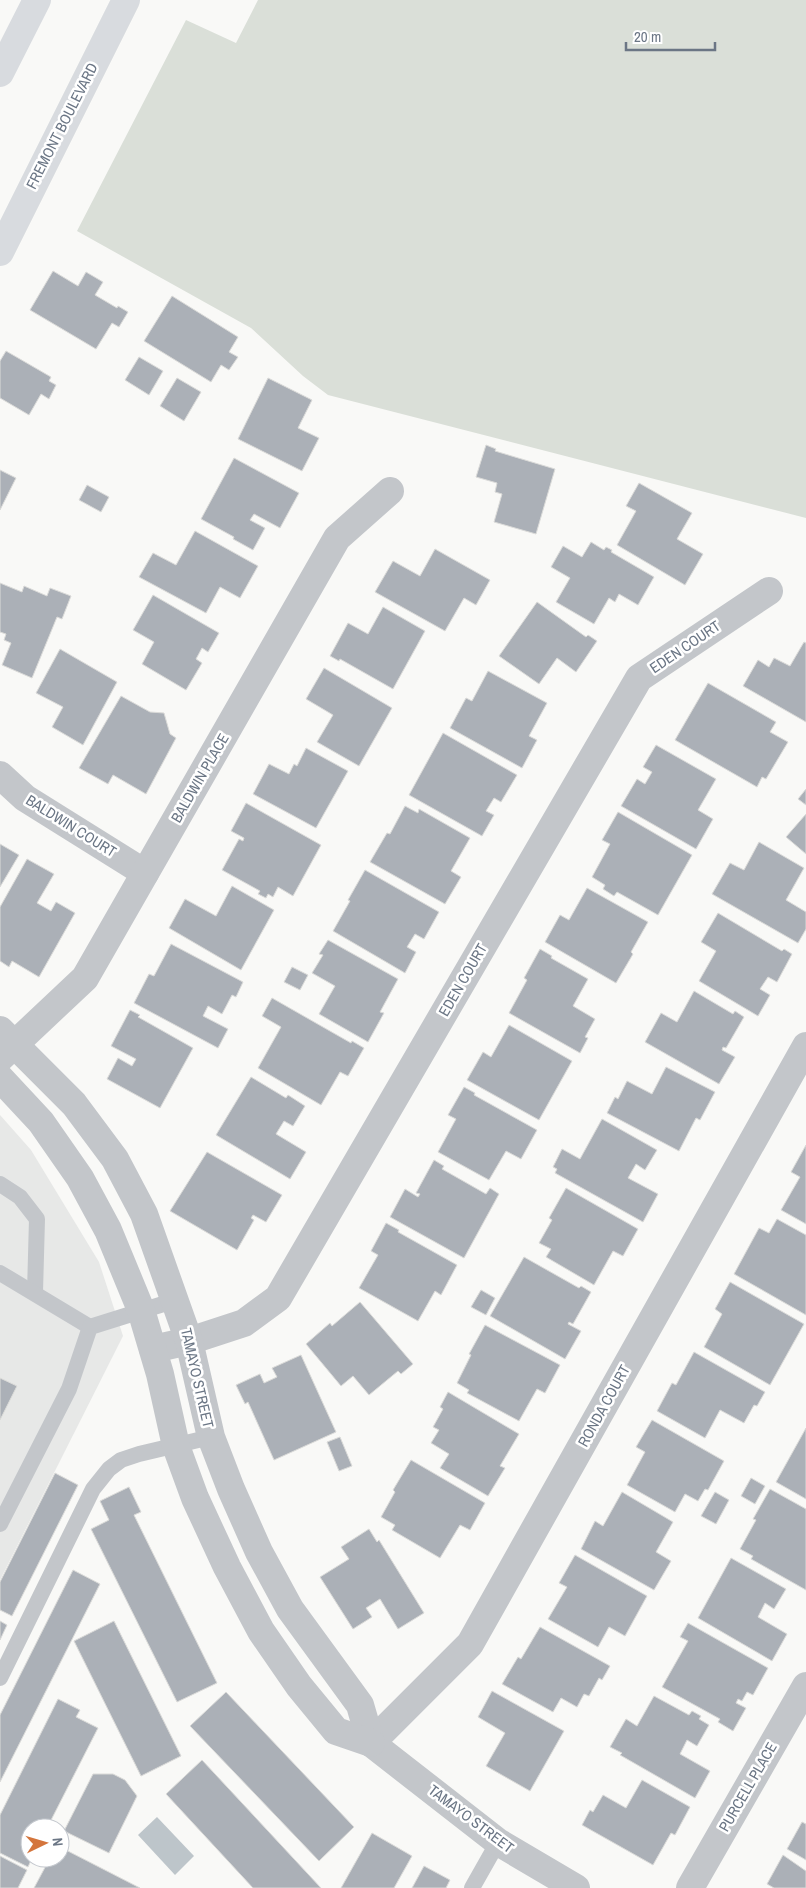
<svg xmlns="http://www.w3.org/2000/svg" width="806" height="1888" viewBox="0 0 806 1888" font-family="'Archivo Narrow',sans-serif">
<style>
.built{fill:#e7e8e7}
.green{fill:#dadfd8}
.water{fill:#bdc5ca}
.building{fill:#abb0b7;stroke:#dbdbd9}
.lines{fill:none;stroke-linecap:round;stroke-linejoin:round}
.service{stroke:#c3c6ca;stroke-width:16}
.minor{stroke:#c3c6ca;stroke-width:28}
.tertiary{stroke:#c3c6ca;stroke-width:28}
.primary{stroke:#d8dbdf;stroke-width:28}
.labels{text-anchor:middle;stroke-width:5;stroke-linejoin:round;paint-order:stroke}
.street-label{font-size:15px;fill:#6b7685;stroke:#fff}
</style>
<rect width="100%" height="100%" fill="#f9f9f7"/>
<path class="built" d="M0,1115L31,1150L99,1262L123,1336L0,1580Z"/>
<path class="green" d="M258,0H806V518L328,395L303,376L251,328L77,231L186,20L236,43Z"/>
<path class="water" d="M157,1817L194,1856L175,1875L138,1835Z"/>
<g class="building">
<path d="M53,271L78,286L86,272L103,282L95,295L117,308L118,306L128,312L119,327L112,323L96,349L30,310Z"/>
<path d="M172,296L238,337L229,352L238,357L229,370L221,365L211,382L144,341Z"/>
<path d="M6,351L51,377L49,381L56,385L49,399L41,394L29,415L0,398V361Z"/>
<path d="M139,357L163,371L149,395L125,380Z"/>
<path d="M177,378L201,392L184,421L160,406Z"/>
<path d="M268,378L312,400L298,428L319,438L302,471L238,439Z"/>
<path d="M486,445L496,449L495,451L555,469L536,534L494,522L502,494L495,492L497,483L476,477Z"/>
<path d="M234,458L299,493L280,528L254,514L250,520L265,528L253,550L233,539L234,537L201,519Z"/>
<path d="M0,470L16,478L0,510Z"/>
<path d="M639,483L692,513L677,539L703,554L685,585L617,545L636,511L626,506Z"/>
<path d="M87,485L109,497L101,512L79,500Z"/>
<path d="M195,531L258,566L240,598L220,587L206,613L139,577L153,553L176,565Z"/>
<path d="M591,542L604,550L606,547L612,550L611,552L654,577L638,605L619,594L615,602L609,598L594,624L556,602L570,578L551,567L563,546L582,557Z"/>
<path d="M435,549L490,580L476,605L464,598L445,631L375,592L393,561L420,576Z"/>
<path d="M0,583L22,592L24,586L47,596L50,588L71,596L62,619L57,617L32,678L2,665L11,643L4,640L6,634L0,632Z"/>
<path d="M153,595L219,633L208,652L202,648L196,659L202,663L186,690L142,664L154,642L133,630Z"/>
<path d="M537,602L586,637L588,635L597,641L576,672L557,658L539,684L499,656Z"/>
<path d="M383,607L425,631L393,689L340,659L339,661L330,656L348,623L368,634Z"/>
<path d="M804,642L806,643V722L743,686L758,660L769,667L774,658L790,666Z"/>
<path d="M60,649L117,682L83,745L52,727L63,707L36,693Z"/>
<path d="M324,668L392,708L359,766L317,742L333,715L306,699Z"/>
<path d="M488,671L547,703L529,736L537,740L522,768L450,728L466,698L472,701Z"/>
<path d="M708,683L776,722L770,732L788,742L766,779L762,777L757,787L675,740Z"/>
<path d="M121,696L150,712L164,713L170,734L176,738L146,794L113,775L108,784L79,768Z"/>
<path d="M443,733L517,775L501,802L494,798L486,811L494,815L482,836L409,795Z"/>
<path d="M656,745L716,779L698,810L713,819L696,849L621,806L637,779L645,784L652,772L643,767Z"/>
<path d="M306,748L348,771L316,828L253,794L269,764L289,774L294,764L297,766Z"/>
<path d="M806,789V805L798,799Z"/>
<path d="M246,803L321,845L293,896L278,887L273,897L268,894L266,898L258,894L260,891L222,870L239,839L243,841L244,838L231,831Z"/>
<path d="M405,806L418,813L419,809L470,838L451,871L461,877L445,904L370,862L387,833L390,834Z"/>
<path d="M618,812L692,855L658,915L617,892L614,896L603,889L605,885L592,877L610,844L602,840Z"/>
<path d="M806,814V854L786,837Z"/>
<path d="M759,842L804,868L786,900L806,912V929L798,943L712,894L730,863L744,870Z"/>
<path d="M0,844L19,855L0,887Z"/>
<path d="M27,859L54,874L37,903L51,911L56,902L75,913L39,977L12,961L9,967L0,961V907Z"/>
<path d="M365,870L439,912L424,939L415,934L407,947L416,952L405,973L333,931L350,901L348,900Z"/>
<path d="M232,886L274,910L241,970L169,928L185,899L216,916Z"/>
<path d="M587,888L648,922L631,952L633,954L616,983L545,942L560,915L569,920Z"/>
<path d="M718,913L782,951L784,949L792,954L777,982L768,977L760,989L770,995L758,1016L699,981L716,951L701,942Z"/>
<path d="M328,940L398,979L380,1012L384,1013L368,1042L319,1014L335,986L312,973L323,955L319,954Z"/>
<path d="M171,944L243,982L236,997L232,995L222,1014L208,1006L203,1016L228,1029L218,1048L134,1003L149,974L154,976Z"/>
<path d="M540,949L552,956L551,958L588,979L573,1006L595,1019L585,1037L588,1038L580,1053L509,1013L527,980L524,978Z"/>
<path d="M292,967L308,975L300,990L284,982Z"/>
<path d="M694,991L733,1014L735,1011L744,1017L726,1048L723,1047L722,1050L735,1057L719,1084L645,1042L661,1013L677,1022Z"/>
<path d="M272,998L351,1043L352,1041L364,1048L348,1076L340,1072L321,1105L258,1068L281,1027L262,1016Z"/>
<path d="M130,1010L140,1015L138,1017L193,1048L160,1108L107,1079L118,1058L132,1066L136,1059L111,1046Z"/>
<path d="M509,1025L572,1061L539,1120L467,1080L483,1052L491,1057Z"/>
<path d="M666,1067L715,1092L700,1120L696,1118L679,1151L607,1113L615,1097L618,1099L627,1081L652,1094Z"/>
<path d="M251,1077L286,1098L288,1095L305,1106L293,1126L284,1121L276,1134L306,1152L290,1179L216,1135Z"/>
<path d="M464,1087L475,1093L474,1095L537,1130L521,1159L506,1151L489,1180L438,1152L456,1119L448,1115Z"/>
<path d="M602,1119L657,1150L645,1170L636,1164L628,1178L658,1194L643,1222L555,1173L557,1169L553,1167L562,1149L580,1159Z"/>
<path d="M806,1145V1224L781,1210L800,1177L791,1172Z"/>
<path d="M207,1152L282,1195L266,1222L253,1215L251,1218L254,1220L237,1250L170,1211Z"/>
<path d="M434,1160L444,1166L442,1169L486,1194L490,1188L499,1194L464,1258L390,1217L405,1189L418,1197L420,1194L416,1193Z"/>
<path d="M566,1188L638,1229L623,1256L613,1251L594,1285L546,1257L551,1249L539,1243L552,1220L549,1218Z"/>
<path d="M777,1219L806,1235V1315L734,1274L759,1228L769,1233Z"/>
<path d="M386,1223L399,1230L398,1232L457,1265L441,1295L435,1291L418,1321L359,1288L378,1255L371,1251Z"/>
<path d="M524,1257L579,1288L581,1286L591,1292L573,1324L569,1322L568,1324L581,1331L565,1359L490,1316Z"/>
<path d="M730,1282L804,1324L770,1385L704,1347L722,1314L715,1309Z"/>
<path d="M481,1290L495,1298L486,1315L471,1307Z"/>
<path d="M360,1302L413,1364L401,1374L398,1371L369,1395L353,1376L341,1386L306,1344L330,1323L332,1326Z"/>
<path d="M485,1325L560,1365L545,1393L537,1389L519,1421L467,1393L469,1390L457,1383L471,1355L469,1354Z"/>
<path d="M694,1352L765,1392L757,1406L754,1405L744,1423L720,1410L705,1438L657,1411L672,1383L676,1385Z"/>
<path d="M301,1355L336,1432L274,1460L248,1402L245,1404L236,1385L260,1374L264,1383L277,1377L272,1368Z"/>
<path d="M0,1378L17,1386L0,1420Z"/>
<path d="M448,1392L519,1434L500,1466L505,1468L488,1496L440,1468L449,1454L431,1443L439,1430L433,1427L443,1409L440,1407Z"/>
<path d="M652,1420L724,1461L708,1490L705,1489L698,1501L685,1494L675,1512L627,1485L645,1452L636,1447Z"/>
<path d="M806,1428V1499L776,1482Z"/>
<path d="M340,1437L352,1466L339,1471L327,1442Z"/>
<path d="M411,1460L485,1503L470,1530L460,1525L440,1558L392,1530L395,1525L381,1517L395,1492L393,1490Z"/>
<path d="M55,1473L78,1485L12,1616L0,1610V1582Z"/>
<path d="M751,1478L765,1486L755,1504L741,1496Z"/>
<path d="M129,1487L141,1512L134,1515L217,1683L177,1702L91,1529L109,1520L100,1501Z"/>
<path d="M770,1489L806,1509V1590L751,1559L753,1556L740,1549L756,1520L753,1519Z"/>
<path d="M622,1492L673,1522L656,1552L671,1561L654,1590L581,1549L595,1521L603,1526Z"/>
<path d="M715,1492L729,1500L716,1524L701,1516Z"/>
<path d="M369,1529L377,1542L379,1540L424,1613L398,1629L380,1599L366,1608L372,1617L353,1629L320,1577L349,1559L341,1547Z"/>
<path d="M575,1555L647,1596L625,1636L609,1627L598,1647L548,1619L567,1587L559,1583Z"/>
<path d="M731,1558L786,1589L774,1609L765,1603L758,1617L787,1634L772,1661L698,1618Z"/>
<path d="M73,1570L100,1584L0,1782V1715Z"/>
<path d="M0,1621L7,1625L0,1640Z"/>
<path d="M114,1621L181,1756L141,1776L74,1641Z"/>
<path d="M688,1623L768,1668L753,1695L747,1692L742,1701L738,1699L736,1703L746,1708L733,1731L718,1722L720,1719L662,1687L688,1641L680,1637Z"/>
<path d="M540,1627L610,1666L602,1680L599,1678L589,1696L584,1694L577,1707L561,1698L553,1712L502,1684L518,1657L521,1659Z"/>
<path d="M492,1691L564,1731L530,1791L486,1766L505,1733L478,1717Z"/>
<path d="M226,1692L354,1827L319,1861L190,1726Z"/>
<path d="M654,1696L689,1715L692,1711L701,1716L699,1719L709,1725L697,1746L687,1740L680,1754L710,1771L695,1798L620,1755L622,1753L610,1747L626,1719L637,1726Z"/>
<path d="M58,1699L80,1710L76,1717L98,1728L47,1828H30V1858H32L28,1867L0,1853V1815Z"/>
<path d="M202,1760L321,1888H253L166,1794Z"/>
<path d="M93,1774H113L125,1780L137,1796L109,1853L64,1831Z"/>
<path d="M642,1780L690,1807L675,1835L671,1833L653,1865L582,1825L590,1810L593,1812L603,1795L626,1808Z"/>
<path d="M802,1822L806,1824V1860L787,1849Z"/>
<path d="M372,1833L412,1856L394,1888H341Z"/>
<path d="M60,1847L140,1888H34L50,1858H60Z"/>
<path d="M783,1855L806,1871V1888H774L767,1884Z"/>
<path d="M0,1856L27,1870L18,1888H0Z"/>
<path d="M424,1866L450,1880L446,1888H412Z"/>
</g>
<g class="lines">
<g class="service">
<path d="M0,1184L20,1197L37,1219L35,1292"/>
<path d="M0,1273L90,1327"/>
<path d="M0,1524L69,1389L90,1327L176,1300"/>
<path d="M0,1678L93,1489L109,1469L121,1460L139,1454L211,1437"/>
<path d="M472,1888L498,1842"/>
</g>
<g class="minor">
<path d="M0,775L25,798L145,873"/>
<path d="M0,1058L85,978L337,538L390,491"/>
<path d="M153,1349L189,1341L244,1323L278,1298L639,678L769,591"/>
<path d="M576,1888L498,1842L371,1743L470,1644L806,1046"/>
<path d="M690,1888L806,1686"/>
</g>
<g class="tertiary">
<path d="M0,1030L74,1104L115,1159L144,1214L189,1341L211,1437L231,1489L259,1552L290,1609L360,1705L371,1743"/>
<path d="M0,1078L41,1122L80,1178L108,1230L141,1310L160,1374L176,1446L195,1498L227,1567L261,1631L299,1686L336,1731L371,1743"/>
</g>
<g class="primary">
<path d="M0,73L37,0"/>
<path d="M0,252L126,0"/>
</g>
</g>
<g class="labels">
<g class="street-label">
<text transform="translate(62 126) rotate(-63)" y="5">FREMONT BOULEVARD</text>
<text transform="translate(685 647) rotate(-34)" y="5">EDEN COURT</text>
<text transform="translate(200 778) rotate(-60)" y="5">BALDWIN PLACE</text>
<text transform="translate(71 826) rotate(32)" y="5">BALDWIN COURT</text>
<text transform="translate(463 980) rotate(-60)" y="5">EDEN COURT</text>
<text transform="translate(197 1378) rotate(77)" y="5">TAMAYO STREET</text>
<text transform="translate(604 1406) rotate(-61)" y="5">RONDA COURT</text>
<text transform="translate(748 1787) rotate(-60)" y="5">PURCELL PLACE</text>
<text transform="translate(471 1819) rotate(37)" y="5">TAMAYO STREET</text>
</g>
</g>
<g transform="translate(45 1843) rotate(85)"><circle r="24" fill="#ffffff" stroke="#c4c8ce"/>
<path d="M0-4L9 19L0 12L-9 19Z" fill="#d4753c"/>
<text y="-8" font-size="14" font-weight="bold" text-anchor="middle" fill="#6b7685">N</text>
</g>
<path d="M626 42v8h89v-8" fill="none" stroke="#6b7685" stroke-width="2.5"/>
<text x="634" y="42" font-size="15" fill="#6b7685" stroke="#ffffff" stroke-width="4" paint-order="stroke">20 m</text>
</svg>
